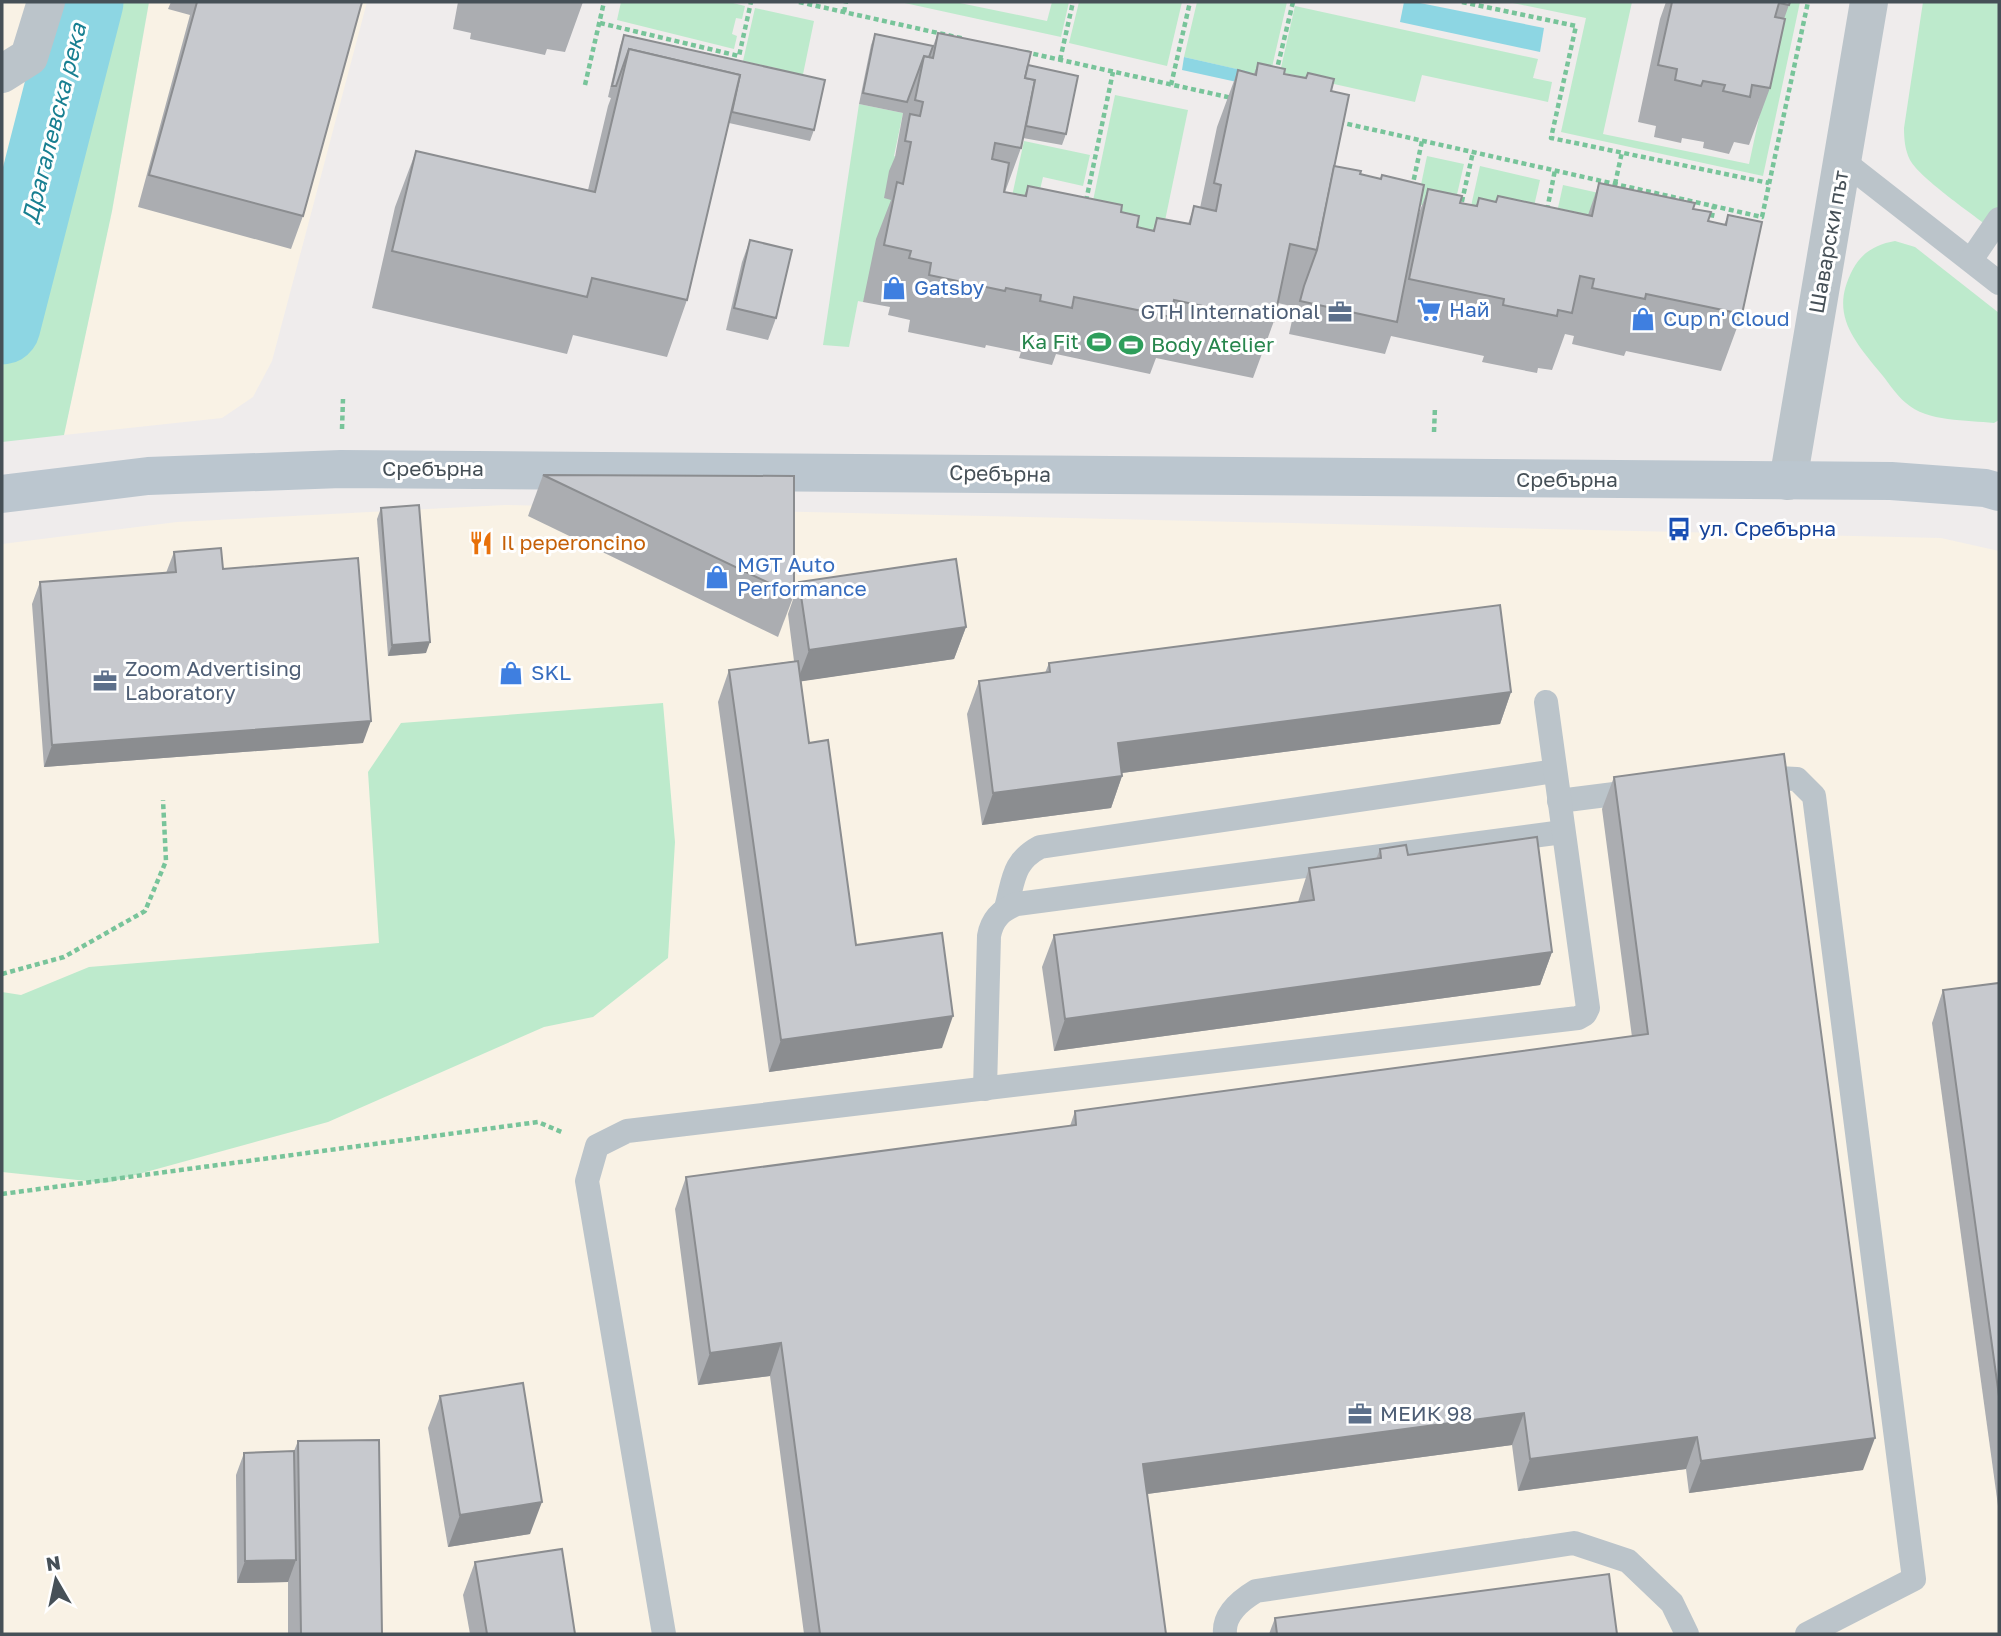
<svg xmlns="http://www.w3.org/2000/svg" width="2001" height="1636" viewBox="0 0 2001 1636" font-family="'Golos Text',sans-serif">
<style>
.commercial{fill:#f9f2e5}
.green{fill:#bdeacc}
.water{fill:#8dd6e3}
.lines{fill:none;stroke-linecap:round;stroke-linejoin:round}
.river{stroke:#8dd6e3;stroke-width:77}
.path{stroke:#78c49a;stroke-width:4.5;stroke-dasharray:5 3.5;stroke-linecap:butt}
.lane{stroke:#bbc4ca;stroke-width:24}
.street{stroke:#bbc4ca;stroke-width:38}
.secondary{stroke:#bbc6cf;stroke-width:38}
.wall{fill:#abadb1}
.shaded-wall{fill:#8b8d90}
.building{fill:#c7c9ce;stroke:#8b8d90;stroke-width:2}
.labels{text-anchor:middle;stroke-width:6;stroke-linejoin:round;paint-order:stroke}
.street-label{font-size:21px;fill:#465057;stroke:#fff}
.shop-label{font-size:21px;fill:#366cbe;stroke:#fff;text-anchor:start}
.service-label{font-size:21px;fill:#4e5e75;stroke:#fff;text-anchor:start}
.leisure-label{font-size:21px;fill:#27864d;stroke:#fff;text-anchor:end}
.transit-label{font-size:21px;fill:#164399;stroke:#fff;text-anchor:start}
.food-label{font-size:21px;fill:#c56008;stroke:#fff;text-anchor:start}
.water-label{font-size:23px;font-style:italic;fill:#187f91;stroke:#fff}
</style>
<rect width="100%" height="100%" fill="#efecec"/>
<g class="commercial">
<path d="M2,2H59L2,240Z"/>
<path d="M149,2H367L272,361L253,397L222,418L64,435L112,211Z"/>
<path d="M505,505L1941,538L1999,551V1634H2V544L177,522Z"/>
</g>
<g class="green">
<path d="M59,2H149L112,211L64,435L2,442V240Z"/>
<path d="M621,2H729L745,6L742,19L736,18L732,34L737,36L734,49L617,20Z"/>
<path d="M900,2H955L1047,21L1052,2H1069L1061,37Z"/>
<path d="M1079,2H1182L1167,66L1069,43Z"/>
<path d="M1197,2H1287L1267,89L1246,84L1249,72L1184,57Z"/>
<path d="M1508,2H1632L1603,134L1749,164L1784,2H1800L1763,176L1561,132L1586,18Z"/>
<path d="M1923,2H1999V235C1980,219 1920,179 1910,160C1905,150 1904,139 1904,128Z"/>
<path d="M1295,6L1538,59L1533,78L1552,82L1548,102L1422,75L1415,102L1280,72Z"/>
<path d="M755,8L814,21L801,84L774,78L776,68L743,61Z"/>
<path d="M1115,95L1188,110L1162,235L1089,220Z"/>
<path d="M859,104L903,113L894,156L902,159L882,241L863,302L858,301L849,347L823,345Z"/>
<path d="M1024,141L1090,155L1083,186L1043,177L1034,215L1009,210Z"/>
<path d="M1427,156L1464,164L1453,212L1417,204Z"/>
<path d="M1480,166L1540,180L1529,228L1469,215Z"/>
<path d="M1563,185L1675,210L1670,233L1558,208Z"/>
<path d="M1895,241L1915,247L1999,313V420L1994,423C1967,420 1927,422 1906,403C1895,394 1887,380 1878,370C1851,337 1830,312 1853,269C1862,252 1877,244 1895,241Z"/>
<path d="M663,703L675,842L668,958L593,1017L544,1027L328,1122L106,1183L2,1172V992L21,995L89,967L379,943L368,772L401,723Z"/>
</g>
<g class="water">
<path d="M1404,2H1415L1544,28L1540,52L1400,22Z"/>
<path d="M1184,57L1250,72L1246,84L1182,70Z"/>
</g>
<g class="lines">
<path class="river" d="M2,326L85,2"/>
<g class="path">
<path d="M799,2L965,39"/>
<path d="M1462,2L1576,26L1551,138L1769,183"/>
<path d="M844,12L846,2"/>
<path d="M600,23L739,56L751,2"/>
<path d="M1025,52L1232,98"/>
<path d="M1060,60L1073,2"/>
<path d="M1276,73L1293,2"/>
<path d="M585,85L604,2"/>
<path d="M1171,85L1190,2"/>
<path d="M1339,122L1762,217L1808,2"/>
<path d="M1615,184L1622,152"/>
<path d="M1412,188L1422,141"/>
<path d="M1086,201L1113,72"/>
<path d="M1460,210L1473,152"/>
<path d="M1547,210L1555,170"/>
<path d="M1710,226L1714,206"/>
<path d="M342,429L343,399"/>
<path d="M1434,432L1435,407"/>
<path d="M2,974L64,957L145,911L166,861L163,800"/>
<path d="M2,1194L538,1122L564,1133"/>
</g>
<g class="lane">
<path d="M1843,161L1999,283"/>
<path d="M1971,260L1999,219"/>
<path d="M1754,777L1797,779L1814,796L1914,1579L1807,1634"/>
<path d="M1559,801L1638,791"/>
<path d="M1006,908C1014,880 1012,862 1040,847L1555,771"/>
<path d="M985,1089L989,936C992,919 1001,910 1017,904L1563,832"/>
<path d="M664,1634L587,1181L597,1146L627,1131L1578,1018L1585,1014L1588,1008L1546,702"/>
<path d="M1225,1634C1223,1614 1241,1600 1256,1591L1574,1543L1628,1561L1672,1603L1687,1634"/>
</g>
<g class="street">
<path d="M2,74L29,57L46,2"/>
<path d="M1788,481L1869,2"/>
</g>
<path class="secondary" d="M2,494L148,476L341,469L1891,481L1985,488L1999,492"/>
</g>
<g class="wall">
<path d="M171,2H362L303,216L291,249L138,207L190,15L168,9Z"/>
<path d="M458,2H583L565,52L547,49L545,55L470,39L471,33L453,29Z"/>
<path d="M1666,2H1790L1784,19L1770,88L1749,145L1734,142L1729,154L1703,148L1704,142L1682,138L1681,143L1654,137L1656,126L1638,122L1660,19Z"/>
<path d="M938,33L1028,65L1066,134L1062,145L1023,138L1021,148L1005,192L1024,196L1028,186L1121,212L1137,227L1153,230L1157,218L1188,224L1194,206L1200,208L1217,127L1238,70L1254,74L1258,63L1284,74L1331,91L1334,166L1360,174L1381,179L1382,175L1418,216L1428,189L1460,203L1476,206L1479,198L1496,202L1498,196L1588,215L1599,183L1693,209L1708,221L1724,225L1728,215L1742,314L1721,371L1626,351L1624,356L1572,344L1574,336L1565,334L1552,370L1538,368L1537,373L1482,362L1484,356L1391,336L1385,354L1289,334L1295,307L1278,303L1274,321L1253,378L1156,358L1150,374L1056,354L1052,365L1019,358L1021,352L986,345L985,348L908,332L910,320L888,315L890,307L863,302L876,239L891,200L884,198L889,171L895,157L903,113L859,104L871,45L875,34L933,46Z"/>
<path d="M624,35L814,130L810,141L729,123L687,300L667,357L573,335L567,354L372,308L395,207L416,151L588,190L608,106L611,98L608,97L620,46Z"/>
<path d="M750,240L776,318L768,340L726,330L742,262Z"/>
<path d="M543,475L794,595L778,637L528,516Z"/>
<path d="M381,508L426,653L388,656L377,519Z"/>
<path d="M174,552L223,569L363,743L44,767L32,604L40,582L166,573Z"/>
<path d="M799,582L966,627L954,659L801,681L809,743L856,945L942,1048L769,1072L718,702L729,670L794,661L788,614Z"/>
<path d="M1049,663L1511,692L1500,724L1122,773V776L1111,808L982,825L967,714L979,681L1045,673Z"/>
<path d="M1614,777L1863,1470L1689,1493L1686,1469L1518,1491L1512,1445L1147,1494L1166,1634H804L770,1376L698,1385L675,1209L686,1177L1070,1126L1075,1111L1632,1037L1602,809Z"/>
<path d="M1380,849L1408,855L1552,952L1540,985L1054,1051L1042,967L1054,935L1298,902L1309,868L1376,859Z"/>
<path d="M1999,983V1513L1932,1023L1943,990Z"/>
<path d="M440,1396L530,1534L448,1547L428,1428Z"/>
<path d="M298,1441L382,1634H288V1582L237,1583L236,1475L244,1453L294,1451Z"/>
<path d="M475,1562L575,1634H470L463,1595Z"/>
<path d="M1275,1618L1617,1634H1269Z"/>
</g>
<g class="shaded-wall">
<path d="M966,627L954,659L797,682L809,650Z"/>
<path d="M430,642L426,653L388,656L392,645Z"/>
<path d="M1511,692L1500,724L1106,775L1118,743Z"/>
<path d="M371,721L363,743L44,767L52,745Z"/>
<path d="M1122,776L1111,808L982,825L993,793Z"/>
<path d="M1552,952L1540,985L1054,1051L1065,1019Z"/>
<path d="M953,1016L942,1048L769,1072L781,1040Z"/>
<path d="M781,1343L770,1376L698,1385L710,1353Z"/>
<path d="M1524,1413L1512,1445L1132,1496L1143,1464Z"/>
<path d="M1697,1437L1686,1469L1518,1491L1530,1459Z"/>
<path d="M1875,1438L1863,1470L1689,1493L1701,1461Z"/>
<path d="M542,1502L530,1534L448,1547L460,1515Z"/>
<path d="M296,1560L288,1582L237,1583L245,1561Z"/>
</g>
<g class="building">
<path d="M197,2H362L303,216L149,175Z"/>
<path d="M1672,2H1790L1789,5L1779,3L1775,17L1785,19L1770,88L1752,85L1750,97L1723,91L1725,85L1703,81L1701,86L1675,80L1677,69L1658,65Z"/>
<path d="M938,33L1031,52L1025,78L1035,80L1021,148L995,143L992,159L1009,163L1004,192L1026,196L1028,186L1122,205L1121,212L1139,216L1137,227L1154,231L1157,218L1190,224L1194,206L1216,211L1221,185L1214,183L1238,70L1256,75L1258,63L1285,69L1284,74L1306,78L1308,73L1334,79L1331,91L1349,95L1317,250L1290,244L1274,321L1174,300L1171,317L1074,297L1072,308L1040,301L1041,295L1006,288L1005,291L929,275L931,263L909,258L911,251L884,245L897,182L903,184L911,142L905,141L910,114L920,116L923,102L915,100L924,56L933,58Z"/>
<path d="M875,34L933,46L929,57L924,56L907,102L863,93Z"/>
<path d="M624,35L825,80L814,130L732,112L740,75L629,49L616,86H612Z"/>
<path d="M629,49L740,75L687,300L592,278L587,297L392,251L416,151L595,192Z"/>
<path d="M1028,65L1078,76L1066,134L1026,126L1035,80L1025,78Z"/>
<path d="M1334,166L1361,171L1360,174L1381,179L1382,175L1424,185L1397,322L1300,301L1304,286L1317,250Z"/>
<path d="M1599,183L1695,203L1693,209L1711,212L1708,221L1726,225L1728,215L1762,222L1742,314L1646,294L1645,299L1592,288L1594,279L1580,276L1572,313L1558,310L1557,316L1503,305L1504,299L1409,279L1428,189L1462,196L1460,203L1477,206L1479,198L1496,202L1498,196L1592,216Z"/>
<path d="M750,240L792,250L776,318L734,308Z"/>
<path d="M543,475L794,476V595Z"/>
<path d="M419,505L430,642L392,645L381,508Z"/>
<path d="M221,548L223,569L358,558L371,721L52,745L40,582L176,572L174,552Z"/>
<path d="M956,559L966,627L809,650L799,582Z"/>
<path d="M1500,605L1511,692L1118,743L1122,776L993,793L979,681L1050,672L1049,663Z"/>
<path d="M798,661L809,743L828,740L856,945L942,933L953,1016L781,1040L729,670Z"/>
<path d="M1784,754L1875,1438L1701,1461L1697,1437L1530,1459L1524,1413L1143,1464L1166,1634H820L781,1343L710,1353L686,1177L1076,1125L1075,1111L1648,1034L1614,777Z"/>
<path d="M1537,837L1552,952L1065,1019L1054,935L1314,900L1309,868L1381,858L1380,849L1406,845L1408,855Z"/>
<path d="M1999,983V1396L1943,990Z"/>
<path d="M523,1383L542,1502L460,1515L440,1396Z"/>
<path d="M379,1440L382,1634H301L298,1441Z"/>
<path d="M294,1451L296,1560L245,1561L244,1453Z"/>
<path d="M562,1549L575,1634H487L475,1562Z"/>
<path d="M1609,1574L1617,1634H1277L1275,1618Z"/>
</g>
<defs>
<g id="shop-bare" transform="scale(1.89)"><path d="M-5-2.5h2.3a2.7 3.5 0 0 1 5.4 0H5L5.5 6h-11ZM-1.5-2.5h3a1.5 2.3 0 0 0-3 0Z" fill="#3f7fe0" stroke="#fff" stroke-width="2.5" paint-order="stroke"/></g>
<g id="supermarket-bare" transform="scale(1.89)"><path d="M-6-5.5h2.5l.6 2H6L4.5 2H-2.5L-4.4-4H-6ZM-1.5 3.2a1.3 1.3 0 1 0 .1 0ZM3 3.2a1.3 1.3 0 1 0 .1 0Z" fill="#3f7fe0" stroke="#fff" stroke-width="2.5" paint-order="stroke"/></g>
<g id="office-bare" transform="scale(1.89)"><path d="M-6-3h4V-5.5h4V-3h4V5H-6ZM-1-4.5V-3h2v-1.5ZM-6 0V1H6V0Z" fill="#5c6f8a" stroke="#fff" stroke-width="2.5" paint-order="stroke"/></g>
<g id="stadium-bare" transform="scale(1.89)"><path d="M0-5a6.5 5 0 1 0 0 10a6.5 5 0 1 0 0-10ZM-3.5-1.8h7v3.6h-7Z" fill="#2e9e5b" stroke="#fff" stroke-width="2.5" paint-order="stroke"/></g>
<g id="bus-bare" transform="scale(1.89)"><path d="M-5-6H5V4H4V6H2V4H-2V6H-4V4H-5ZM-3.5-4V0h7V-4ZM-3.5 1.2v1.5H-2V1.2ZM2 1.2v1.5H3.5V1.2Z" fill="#1a4fb4" stroke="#fff" stroke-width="2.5" paint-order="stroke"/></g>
<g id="restaurant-bare" transform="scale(1.89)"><path d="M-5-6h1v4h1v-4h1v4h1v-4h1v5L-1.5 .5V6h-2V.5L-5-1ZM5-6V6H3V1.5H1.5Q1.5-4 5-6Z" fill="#e8710a" stroke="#fff" stroke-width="2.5" paint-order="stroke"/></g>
</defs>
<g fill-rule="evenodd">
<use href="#shop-bare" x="894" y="288"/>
<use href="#supermarket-bare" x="1429" y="310"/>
<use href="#office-bare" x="1340" y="312"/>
<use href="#shop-bare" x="1643" y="319"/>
<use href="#stadium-bare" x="1099" y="342"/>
<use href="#stadium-bare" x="1131" y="345"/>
<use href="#bus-bare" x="1679" y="529"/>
<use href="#restaurant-bare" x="481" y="543"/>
<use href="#shop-bare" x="717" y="577"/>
<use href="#shop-bare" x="511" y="673"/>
<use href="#office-bare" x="105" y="681"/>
<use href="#office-bare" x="1360" y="1414"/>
</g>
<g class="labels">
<g class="street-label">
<text transform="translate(1829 242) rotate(-80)" y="7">Шаварски път</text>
<text x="433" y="476">Сребърна</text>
<text transform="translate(1000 474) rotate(1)" y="7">Сребърна</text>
<text x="1567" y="487">Сребърна</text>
</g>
<g class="shop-label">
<text x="914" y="295">Gatsby</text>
<text x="1449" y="317">Най</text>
<text x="1663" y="326">Cup n' Cloud</text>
<text x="737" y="572">MGT Auto<tspan x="737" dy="24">Performance</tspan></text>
<text x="531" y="680">SKL</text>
</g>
<g class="service-label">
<text x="1320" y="319" text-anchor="end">GTH International</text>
<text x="125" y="676">Zoom Advertising<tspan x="125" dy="24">Laboratory</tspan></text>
<text x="1380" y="1421">МЕИК 98</text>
</g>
<g class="leisure-label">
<text x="1079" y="349">Ka Fit</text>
<text x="1151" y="352" text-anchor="start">Body Atelier</text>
</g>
<g class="transit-label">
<text x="1699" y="536">ул. Сребърна</text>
</g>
<g class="food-label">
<text x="501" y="550">Il peperoncino</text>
</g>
<g class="water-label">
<text transform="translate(54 123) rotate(-76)" y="8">Драгалевска река</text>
</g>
</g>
<rect width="2001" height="1636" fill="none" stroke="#465057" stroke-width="7"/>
<g transform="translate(56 1580) rotate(351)" stroke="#ffffff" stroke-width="5" paint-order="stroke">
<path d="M0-5L12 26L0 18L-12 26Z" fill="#465057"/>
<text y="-10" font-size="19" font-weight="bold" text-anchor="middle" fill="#465057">N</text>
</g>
</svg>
